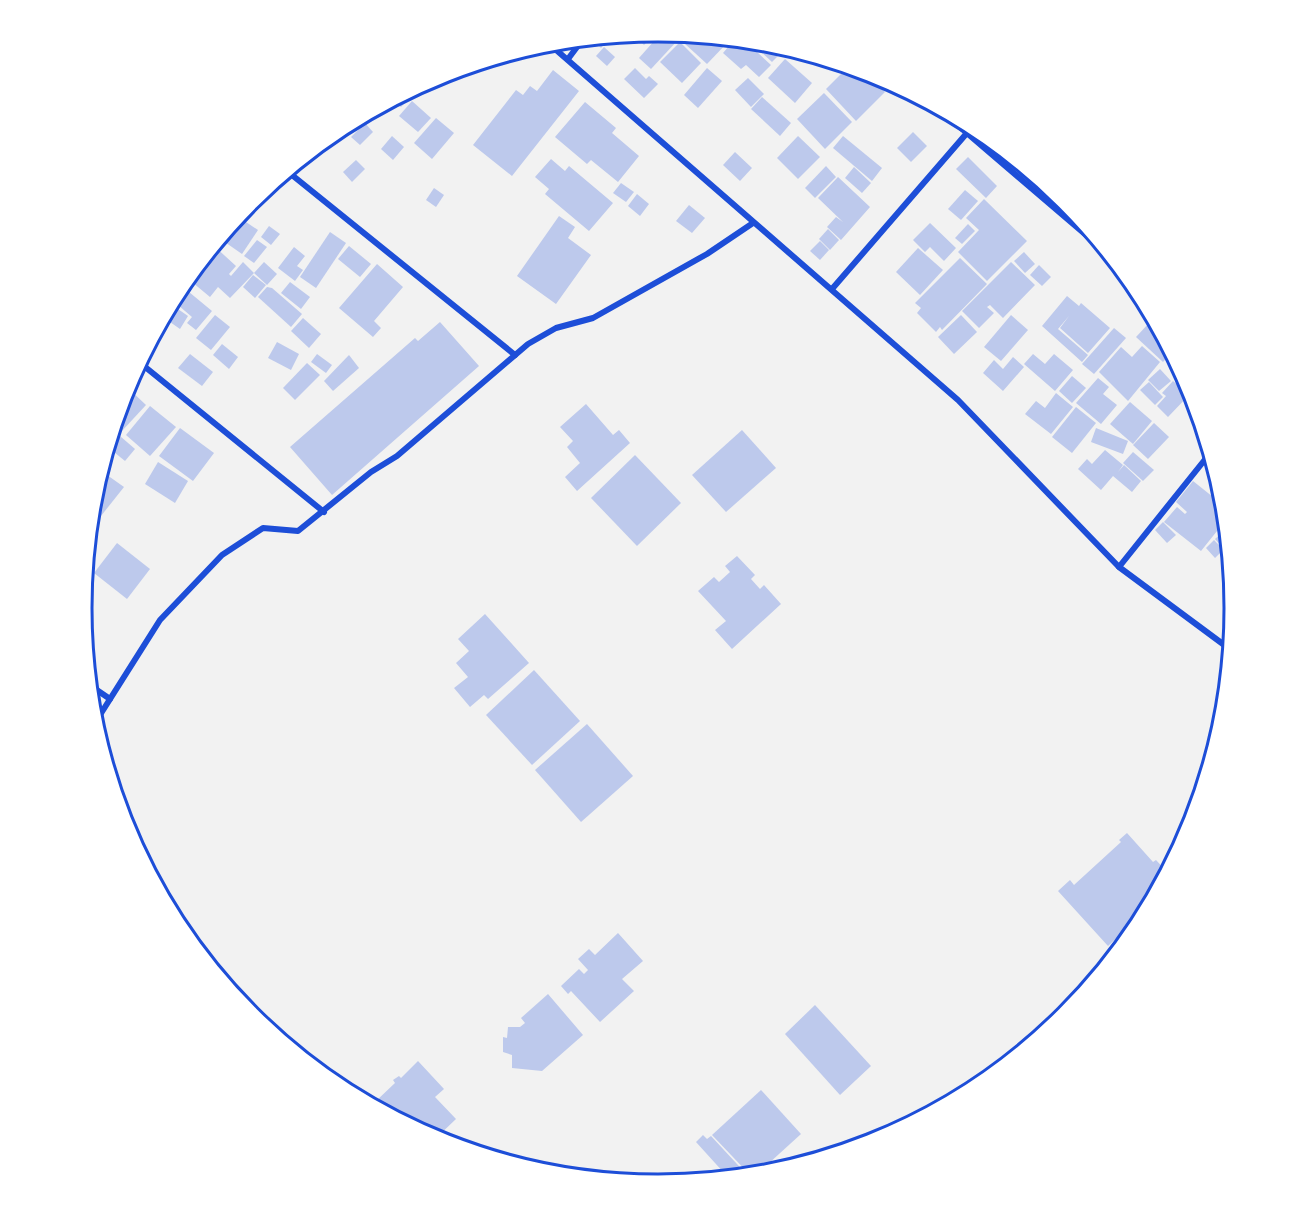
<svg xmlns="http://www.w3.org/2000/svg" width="1316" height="1217" viewBox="0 0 1316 1217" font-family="Karla,sans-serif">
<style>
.building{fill:#bdc9ec}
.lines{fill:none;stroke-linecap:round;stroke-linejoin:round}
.minor{stroke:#1d4ed8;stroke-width:6}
.rim{fill:none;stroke:#1d4ed8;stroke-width:3}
</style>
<rect width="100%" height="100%" fill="#f2f2f2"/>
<g class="building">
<path d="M657,32L644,45L633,34Z"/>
<path d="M662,32H668L677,41L651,69L639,58Z"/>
<path d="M673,33L722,38L727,43L707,64Z"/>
<path d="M608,36L609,38L601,48L593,40Z"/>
<path d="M735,39L759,41L763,45L757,52L771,65L759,77L746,65L741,69L723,53Z"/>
<path d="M680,42L701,63L682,83L660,62Z"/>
<path d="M769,42L785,49L772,62L760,51Z"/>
<path d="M604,47L615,57L607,66L596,56Z"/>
<path d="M785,59L812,83L795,103L768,78Z"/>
<path d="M849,66L864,71L885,92L856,121L826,89Z"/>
<path d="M635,68L646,79L649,76L658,84L644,98L624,79Z"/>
<path d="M707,68L722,81L698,108L684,95Z"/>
<path d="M553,70L579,91L512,176L473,145L516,90L523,95L530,86L537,91Z"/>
<path d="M748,78L764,94L751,107L735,90Z"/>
<path d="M405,93L410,98L401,107L392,100Z"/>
<path d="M824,93L852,122L825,149L797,119Z"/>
<path d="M762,97L791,123L780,136L751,109Z"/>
<path d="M412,101L431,118L418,132L399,116Z"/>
<path d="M585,102L616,128L612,133L639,156L618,182L591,160L587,164L555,137Z"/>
<path d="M358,118L343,133L339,128L350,122Z"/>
<path d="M436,118L454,133L432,159L414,143Z"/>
<path d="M365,123L373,132L360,145L351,137Z"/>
<path d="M913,132L927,146L911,162L897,148Z"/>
<path d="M392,136L404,147L393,160L381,149Z"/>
<path d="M798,136L820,157L798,179L777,158Z"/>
<path d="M843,136L882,168L872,181L833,148Z"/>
<path d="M735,152L752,168L740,181L723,165Z"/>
<path d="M968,157L997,186L986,198L956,169Z"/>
<path d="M551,159L565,171L569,166L613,203L589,231L545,194L549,189L535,177Z"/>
<path d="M356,160L365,169L352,182L343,172Z"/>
<path d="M826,166L836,177L815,198L805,188Z"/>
<path d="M854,167L871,183L862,193L845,178Z"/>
<path d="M838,177L870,207L841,240L827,227L836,217L843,222L818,198Z"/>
<path d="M621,183L634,192L626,202L613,193Z"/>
<path d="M267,186L270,188L261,201L254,197Z"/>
<path d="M434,188L444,195L436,207L426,200Z"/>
<path d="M965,190L978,201L961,220L948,209Z"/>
<path d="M637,194L649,204L640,216L628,206Z"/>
<path d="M984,199L1027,241L987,281L958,252L979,230L966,218Z"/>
<path d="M689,205L705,218L692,233L676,221Z"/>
<path d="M237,216L258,230L242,254L219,238Z"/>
<path d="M559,216L575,227L568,238L591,255L556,304L517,276Z"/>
<path d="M930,223L956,248L944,261L930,247L925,252L913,240Z"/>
<path d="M968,224L975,231L962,244L955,238Z"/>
<path d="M269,226L280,234L271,245L261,237Z"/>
<path d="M828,229L839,240L830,250L819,239Z"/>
<path d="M330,232L346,243L316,288L300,277Z"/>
<path d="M257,240L267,247L254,263L244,256Z"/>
<path d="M820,241L829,250L820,260L810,251Z"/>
<path d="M213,245L236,266L229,274L231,276L243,262L254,273L230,298L218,287L210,297L192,282L186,289L181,284Z"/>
<path d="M349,246L371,264L360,277L338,259Z"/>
<path d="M294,247L305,256L297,266L303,270L295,281L278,268Z"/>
<path d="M918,248L943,270L920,295L896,272Z"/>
<path d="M1024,252L1035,264L1025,273L1014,261Z"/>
<path d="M960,258L987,284L942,330L940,327L936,332L917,313L921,308L915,303Z"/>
<path d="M264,262L277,274L267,285L254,273Z"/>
<path d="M1011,262L1035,285L1003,318L990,305L987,307L994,313L979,328L962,311Z"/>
<path d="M377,264L403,287L374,321L381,328L373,337L339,308Z"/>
<path d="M1039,265L1051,277L1042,286L1030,275Z"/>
<path d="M253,275L266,285L255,298L243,287Z"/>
<path d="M290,282L310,297L301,309L281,293Z"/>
<path d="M267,287L272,288L302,314L291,327L258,297Z"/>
<path d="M178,288L184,292L175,307L188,316L180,329L170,322L155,346L149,342Z"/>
<path d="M189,292L212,311L196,330L187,323L192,317L178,305Z"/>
<path d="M1067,296L1079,306L1081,303L1110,328L1088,353L1060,328L1069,316L1058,329L1088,355L1082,362L1042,326Z"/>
<path d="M215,315L230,327L211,350L196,338Z"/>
<path d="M961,315L977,332L954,354L938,337Z"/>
<path d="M1011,315L1028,330L1001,361L984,347Z"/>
<path d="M303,318L321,334L309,348L291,331Z"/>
<path d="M440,322L479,366L332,495L290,447L415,338L418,341Z"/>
<path d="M1150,322L1161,332L1172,352L1163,362L1136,337Z"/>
<path d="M1114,328L1126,338L1094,374L1082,364Z"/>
<path d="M277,342L299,354L291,370L268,358Z"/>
<path d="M222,344L238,357L229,369L213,355Z"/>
<path d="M1142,346L1160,362L1128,401L1099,372L1121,347L1132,357Z"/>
<path d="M190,354L213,372L202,386L178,368Z"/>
<path d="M317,354L332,365L326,373L311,362Z"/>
<path d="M1033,354L1045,364L1054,354L1073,370L1055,391L1024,364Z"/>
<path d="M349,355L359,368L333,391L324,381Z"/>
<path d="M1013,357L1024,367L1003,391L983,373L994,360L1003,369Z"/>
<path d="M307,363L320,375L295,400L283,388Z"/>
<path d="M1160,369L1171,381L1159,391L1148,380Z"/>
<path d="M1072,376L1086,388L1072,403L1059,391Z"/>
<path d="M1098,378L1109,387L1103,394L1117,405L1101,424L1076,403Z"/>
<path d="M1173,381L1189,395L1168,417L1157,406L1166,396L1162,393Z"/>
<path d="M1149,382L1163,397L1155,405L1140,390Z"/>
<path d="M128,388L146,405L121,432L114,425L123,394Z"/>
<path d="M1056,393L1073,407L1051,434L1025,414L1036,401L1045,408Z"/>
<path d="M1130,402L1152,421L1133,444L1110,424Z"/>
<path d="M586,404L613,435L619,430L630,443L577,491L565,477L580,463L567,447L573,441L560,427Z"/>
<path d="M150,406L176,427L150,456L126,435Z"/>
<path d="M1076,407L1096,423L1072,453L1052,437Z"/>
<path d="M1154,423L1169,437L1148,459L1133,445Z"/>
<path d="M180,428L214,453L193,481L159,456Z"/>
<path d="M1096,428L1128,441L1123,454L1091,442Z"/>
<path d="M742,430L776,468L726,512L692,475Z"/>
<path d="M120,436L135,449L125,461L109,448Z"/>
<path d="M1105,450L1123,465L1118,472L1124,465L1141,481L1132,492L1113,476L1101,490L1078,469L1087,459L1092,464Z"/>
<path d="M1133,452L1154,470L1143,481L1123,463Z"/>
<path d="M635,455L681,503L637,546L591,498Z"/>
<path d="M158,462L188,481L175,503L145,484Z"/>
<path d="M100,470L124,487L97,521L90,516L92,496Z"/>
<path d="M1193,481L1223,505L1216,514L1225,521L1201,551L1164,522L1177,507L1185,514L1187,512L1176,502Z"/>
<path d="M1163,522L1176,535L1167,543L1155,530Z"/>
<path d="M1227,528L1229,547L1227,545L1223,548L1215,539Z"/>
<path d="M1214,540L1224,550L1227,547L1229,550L1230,559L1227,561L1220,553L1215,558L1206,548Z"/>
<path d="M117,543L150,569L127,599L94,573Z"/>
<path d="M737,556L755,575L751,579L760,589L764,585L781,604L732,649L715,630L726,621L698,591L714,577L719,582L730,572L725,566Z"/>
<path d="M485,614L529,663L488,699L484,695L470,707L454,688L468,677L456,663L469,651L458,639Z"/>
<path d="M534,670L580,721L532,765L486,715Z"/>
<path d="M587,724L633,776L581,822L535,770Z"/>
<path d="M1127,833L1153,862L1156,860L1168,873L1142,921L1139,917L1108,946L1058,891L1070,880L1074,885L1121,842L1119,840Z"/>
<path d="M1141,922L1138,929L1114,958L1108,952Z"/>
<path d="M618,933L643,961L622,979L634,991L600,1022L571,991L568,994L561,986L579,969L584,974L588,970L578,959L589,949L595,955Z"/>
<path d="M548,994L583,1035L542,1071L512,1068V1055L503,1052V1037L507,1038L508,1027H520L525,1023L521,1018Z"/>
<path d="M815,1005L871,1066L840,1095L785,1034Z"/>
<path d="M418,1061L444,1089L435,1097L456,1119L434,1140L387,1115L375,1102L395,1083L393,1080L399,1076L401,1078Z"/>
<path d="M761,1090L801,1134L755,1176H751L712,1135Z"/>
<path d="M703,1135L707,1139L711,1136L749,1177L735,1178L728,1171L725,1174L696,1142Z"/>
</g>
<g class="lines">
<g class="minor">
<path d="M547,42L958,400L1119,567L1231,650"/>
<path d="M568,59L583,39"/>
<path d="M933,104L1113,258"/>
<path d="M287,171L515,355"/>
<path d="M832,289L973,126"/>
<path d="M139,362L324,512"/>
<path d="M1119,567L1211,452"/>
<path d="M88,684L110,699"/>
<path d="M93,726L160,620L222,555L263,528L298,531L371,472L397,456L528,344L556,328L593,318L707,254L753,223"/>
</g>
</g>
<path d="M0 0H1316V1217H0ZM92 608a566 566 0 1 1 1132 0a566 566 0 1 1-1132 0Z" fill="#fff" fill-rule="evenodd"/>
<path class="rim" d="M92 608a566 566 0 1 1 1132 0a566 566 0 1 1-1132 0Z"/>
</svg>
